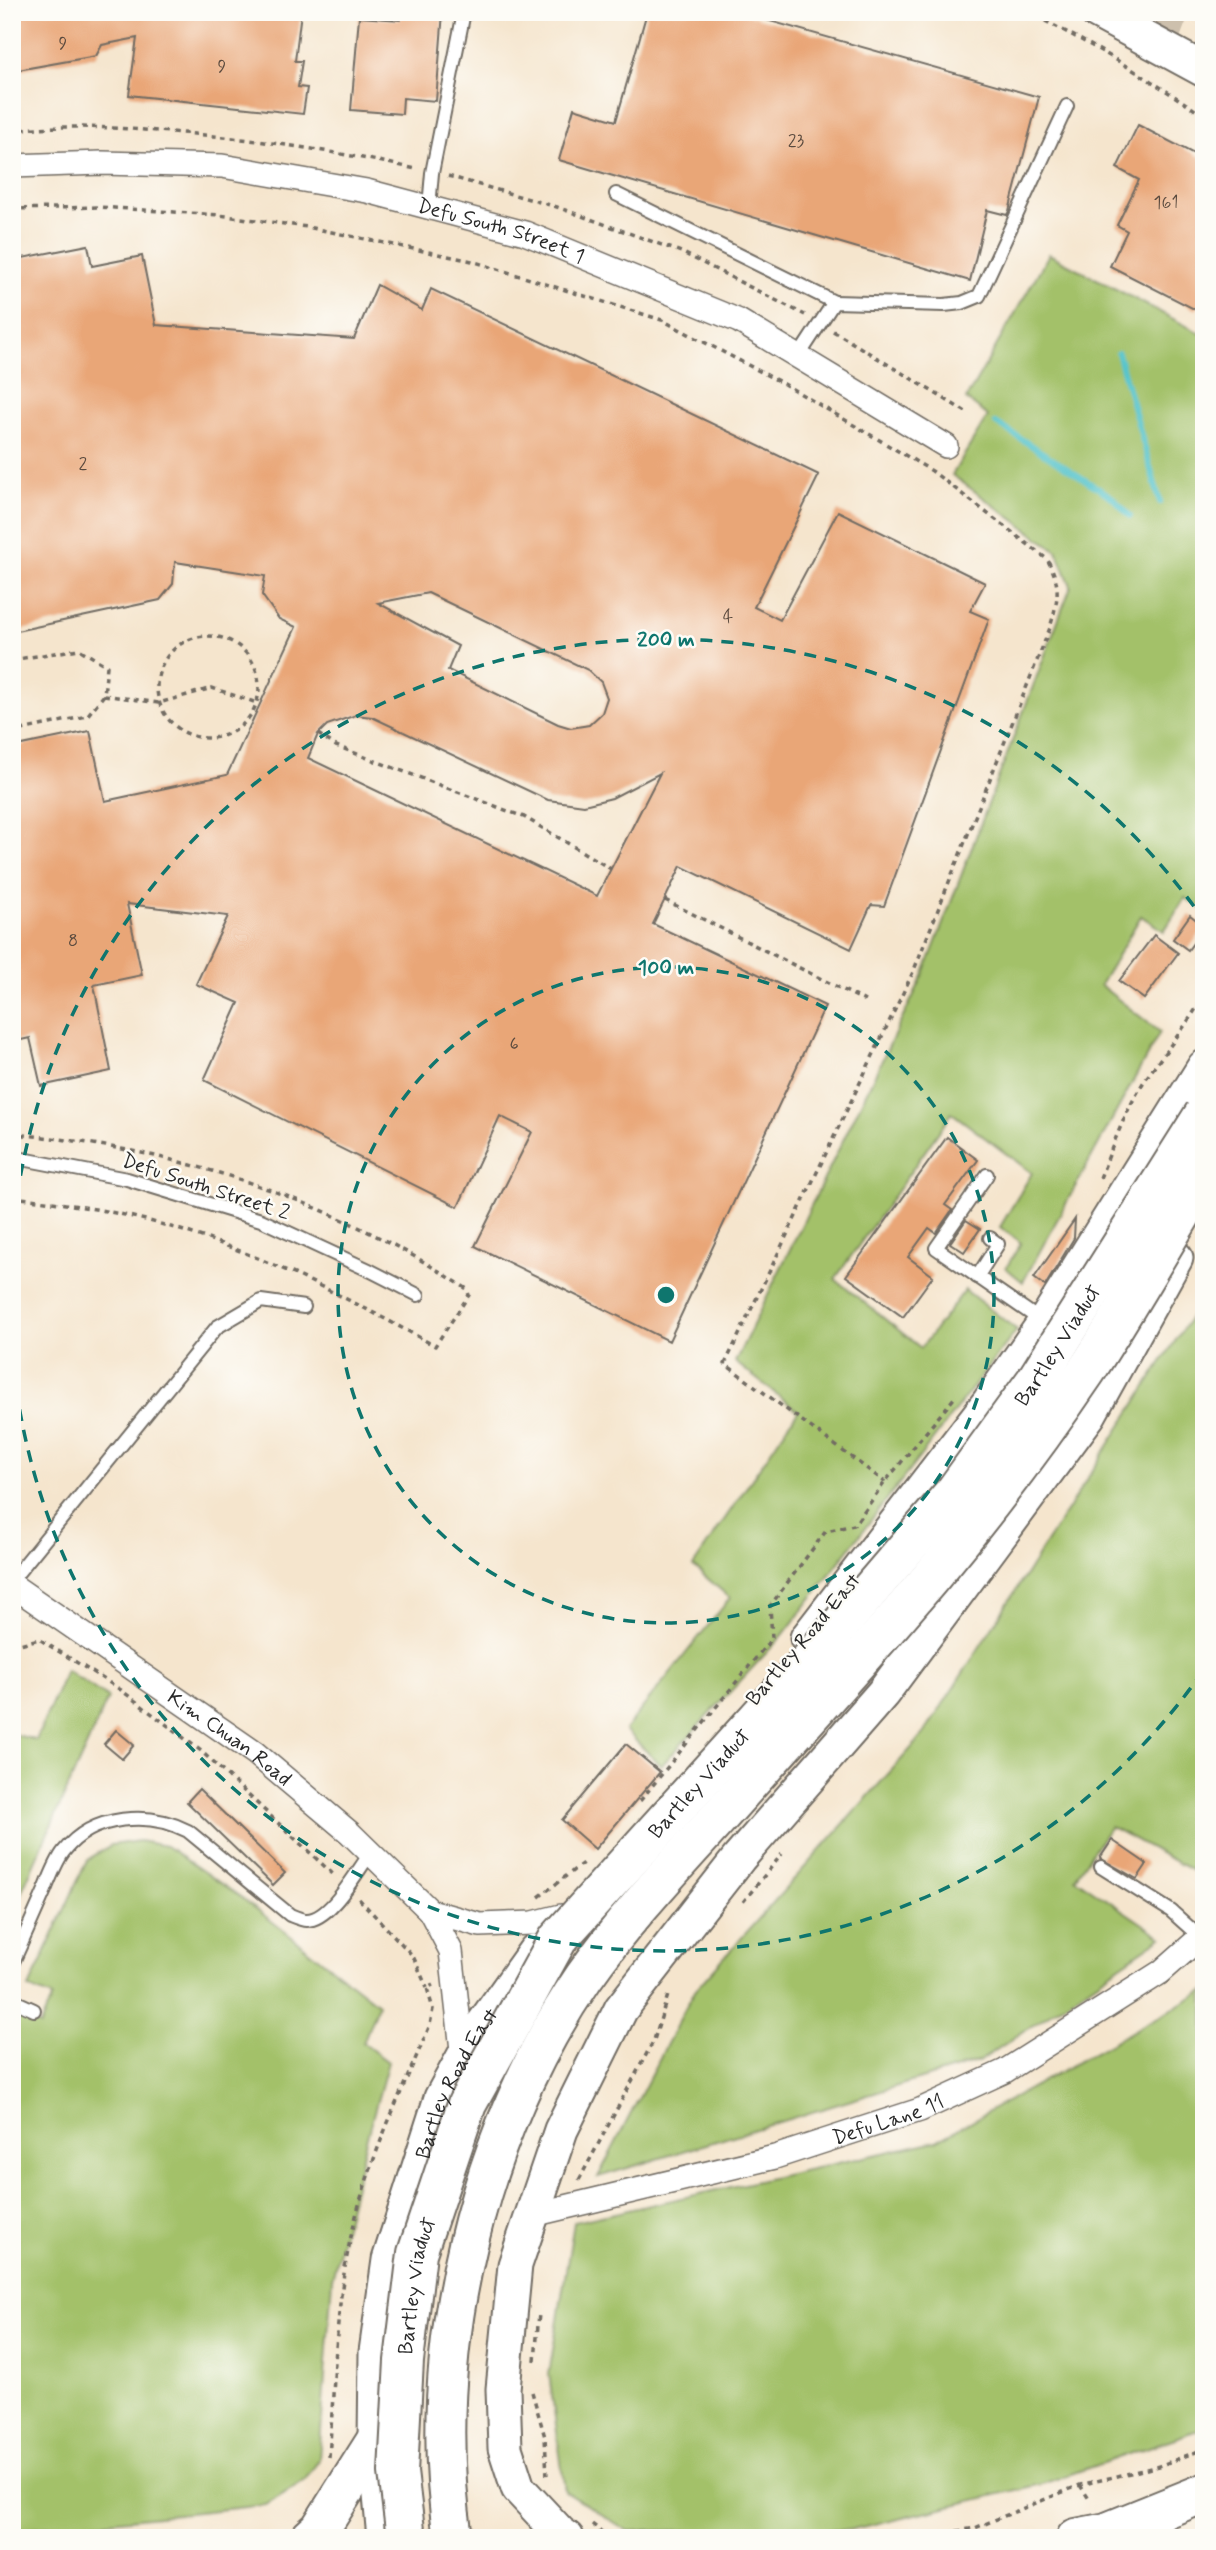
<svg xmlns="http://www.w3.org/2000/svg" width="1216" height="2550" viewBox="0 0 1216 2550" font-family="Mynerve,sans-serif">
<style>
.green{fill:#a3c169;stroke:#67764a;stroke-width:2}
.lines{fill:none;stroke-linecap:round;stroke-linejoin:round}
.stream{stroke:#57c4cc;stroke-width:6}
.building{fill:#e9a677;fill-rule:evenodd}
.highway-tunnel{stroke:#cdc0ad;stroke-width:38;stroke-dasharray:38 19;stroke-linecap:butt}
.lane-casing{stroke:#726c64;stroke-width:16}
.street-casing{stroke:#726c64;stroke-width:26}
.secondary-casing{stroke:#726c64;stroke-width:37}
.highway-casing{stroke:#726c64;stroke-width:42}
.path{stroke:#726c64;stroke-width:3.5;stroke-dasharray:5 5;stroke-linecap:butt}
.lane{stroke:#fff;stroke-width:12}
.street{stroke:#fff;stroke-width:23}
.secondary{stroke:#fff;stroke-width:33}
.highway{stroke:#fff;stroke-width:38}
.highway-bridge-casing{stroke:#726c64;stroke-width:42;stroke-linecap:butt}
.highway-bridge{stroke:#fff;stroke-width:38}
.ring{fill:none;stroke:#0f766e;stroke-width:3.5;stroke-dasharray:12 9}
.labels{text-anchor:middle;stroke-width:5;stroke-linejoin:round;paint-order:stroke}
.number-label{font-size:18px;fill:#5a4a3e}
.street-label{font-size:21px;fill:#2b2b2b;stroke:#fdfcf7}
.centre{fill:#0f766e;stroke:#fdfcf7;stroke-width:3.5}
.ring-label{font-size:21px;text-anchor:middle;font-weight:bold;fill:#0f766e;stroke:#fdfcf7;stroke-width:5;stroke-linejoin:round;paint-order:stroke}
</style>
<rect width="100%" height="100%" fill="#fdfcf7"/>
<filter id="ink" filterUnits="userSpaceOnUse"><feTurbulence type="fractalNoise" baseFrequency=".0143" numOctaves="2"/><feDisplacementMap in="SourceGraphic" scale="14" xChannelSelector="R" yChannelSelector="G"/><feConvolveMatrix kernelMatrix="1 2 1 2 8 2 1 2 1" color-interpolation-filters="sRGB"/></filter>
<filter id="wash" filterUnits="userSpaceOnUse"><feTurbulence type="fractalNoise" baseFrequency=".00686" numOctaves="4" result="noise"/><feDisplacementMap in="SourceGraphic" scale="28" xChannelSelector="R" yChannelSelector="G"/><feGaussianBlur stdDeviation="1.57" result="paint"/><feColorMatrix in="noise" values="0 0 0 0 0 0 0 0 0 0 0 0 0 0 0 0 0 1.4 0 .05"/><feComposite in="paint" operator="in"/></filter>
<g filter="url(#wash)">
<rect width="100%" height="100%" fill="#f5e5cd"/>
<g class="green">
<path d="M1049,254L1204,335V910L1185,898L1164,931L1141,916L1100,985L1160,1032L1023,1282L1006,1268L1021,1243L1000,1227L1032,1173L952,1113L835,1279L921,1348L965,1290L1017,1330L783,1635L661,1766L625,1730L730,1598L693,1566L798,1411L735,1362L923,976L1071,586L1057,551L952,475L988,416L966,399Z"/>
<path d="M1204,1296V1877L1110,1826L1075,1878L1162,1937L980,2061L598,2177L695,1990L924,1734Z"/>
<path d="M66,1670L108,1698L12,1913V1734L36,1740Z"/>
<path d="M139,1841L166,1846L242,1898L378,2004L363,2043L388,2062L365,2144L332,2279L319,2460L305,2480L266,2505L12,2531V2015L40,2026L52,1997L29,1988L87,1860L111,1845Z"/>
<path d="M1204,1991V2428L1042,2484L849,2530L628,2531L565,2491L549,2374L574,2222L936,2141Z"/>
</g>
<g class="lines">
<g class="stream">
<path d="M1118,353L1160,502"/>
<path d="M996,423L1112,497L1130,516"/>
</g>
</g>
<g id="blocks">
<g class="building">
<path d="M12,12H301L295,61H302L298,87L307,88L303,114L129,95L137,38L102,45L96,56L12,71Z"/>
<path d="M401,12H443L436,101L403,98L402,114L351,110L359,17L400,20Z"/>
<path d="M647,12H738L1039,97L1009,211L1007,215L987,210L970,281L559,160L574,108L616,121Z"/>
<path d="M1138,125L1204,159V296L1196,310L1110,266L1127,231L1117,225L1139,180L1117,168Z"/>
<path d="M88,245L92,266L142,256L156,325L354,339L377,285L422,310L431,289L819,475L754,607L780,620L838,511L985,583L970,611L989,619L884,906L871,905L851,949L681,866L653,924L825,1006L669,1341L475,1246L532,1132L500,1116L458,1207L204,1080L239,1003L196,984L228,916L127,904L142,975L94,985L111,1071L41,1086L30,1038L12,1042V747L90,731L105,801L227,775L296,627L279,619L262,595L265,576L175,562L173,584L160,600L12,632V260ZM428,593L588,670L601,682L607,698L602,713L589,725L571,728L558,724L448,670L458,646L378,603ZM356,715L372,717L548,800L584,805L612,798L660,773L597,896L308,758L318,734L327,725Z"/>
<path d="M1190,915L1204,926V928L1188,950L1173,939Z"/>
<path d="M1154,935L1178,953L1144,999L1119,981Z"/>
<path d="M947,1137L978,1160L945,1205L952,1210L936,1233L929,1228L908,1257L933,1276L903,1317L846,1276Z"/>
<path d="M1075,1219L1074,1238L1045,1286L1034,1278Z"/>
<path d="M966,1220L980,1229L964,1252L950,1243Z"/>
<path d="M116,1730L134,1745L122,1759L104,1744Z"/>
<path d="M626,1744L660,1772L595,1849L562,1820Z"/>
<path d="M199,1789L285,1873L273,1885L187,1802Z"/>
<path d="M1112,1840L1147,1864L1137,1879L1100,1858Z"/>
</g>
</g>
</g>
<g filter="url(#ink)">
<use href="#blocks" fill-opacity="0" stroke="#726c64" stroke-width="2"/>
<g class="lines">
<path class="highway-tunnel" d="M1144,26L1204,49"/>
<g class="lane-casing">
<g id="lane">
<path d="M616,194L834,302"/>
<path d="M429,207L432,173L464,12"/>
<path d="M798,357L834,302L944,305L962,303L979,296L1067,106"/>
<path d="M12,1157L127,1179L261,1220L371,1271L418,1295"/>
<path d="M987,1175L936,1248L1043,1322"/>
<path d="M977,1277L998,1244L990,1238"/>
<path d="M12,1580L217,1327L261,1301L304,1307"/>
<path d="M1101,1867L1171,1911L1200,1937"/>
<path d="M12,1964C23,1940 34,1915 45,1890C50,1878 56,1861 64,1851C93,1814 150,1811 188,1831L290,1915C295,1917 302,1920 306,1920C330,1921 357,1871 370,1854"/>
<path d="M12,2000L34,2010"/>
</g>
</g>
<g class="street-casing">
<g id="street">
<path id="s1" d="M12,166L102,163L222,166L367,191L525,233L739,321L946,446"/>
<path id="s2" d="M12,1585L255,1753L350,1833L430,1911L451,1951L463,2059"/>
<path d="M430,1911L480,1925L533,1923L561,1916"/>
<path id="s3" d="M532,2215L775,2157L920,2110L1005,2071L1161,1972L1204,1934"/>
</g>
</g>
<g class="secondary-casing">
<g id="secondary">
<path d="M1097,12L1204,70"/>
<path d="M807,1638L989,1402L1044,1323L1204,1067"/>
<path id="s4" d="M384,2538L375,2442L376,2352L389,2260L441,2098L476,2034L535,1951"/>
<path d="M567,2538L560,2533L518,2488L505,2448L503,2389L515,2265L561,2130L621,2009L739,1858L883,1693L1089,1415L1176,1258"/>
</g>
</g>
<g class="highway-casing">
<g id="highway">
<path d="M310,2538L320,2529L375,2442"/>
<path d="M1076,2538L1107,2532L1204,2493"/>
</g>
</g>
<g class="path">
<path d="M1027,12C1089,42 1147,77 1204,116"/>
<path d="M12,130C60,125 109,127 157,131C245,137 329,150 416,169"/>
<path d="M448,176L557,207L681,252L805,315"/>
<path d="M12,209L100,207L219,215L307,227L472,261L662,320L784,384L932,471L1047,559C1062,586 1058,599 1050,628L914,970L725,1364L885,1482"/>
<path d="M833,331L966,412"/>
<circle cx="208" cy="687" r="51"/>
<path d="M12,660L79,649L107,666L104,695L87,716L12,732"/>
<path d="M104,695L159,703L212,688L257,703"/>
<path d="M318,734L336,746L524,817L611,869"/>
<path d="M665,900L865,1001"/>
<path d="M12,1134C173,1147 332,1199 467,1289L469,1295L435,1346C361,1305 285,1266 205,1238C143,1216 77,1204 12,1197"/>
<path d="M1100,1178C1113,1145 1126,1109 1145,1080C1165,1051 1187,1026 1204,995"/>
<path d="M12,1646L39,1639L121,1690L201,1751L336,1877"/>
<path d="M640,1801L772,1638L770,1606L826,1531L854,1525L885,1482L955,1397"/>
<path d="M539,1897L583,1863"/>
<path d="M359,1899L413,1956L427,1988"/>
<path d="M743,1902L782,1854"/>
<path d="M579,2180L654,2040L668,1995"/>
<path d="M535,2361L539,2313"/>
<path d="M532,2392L545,2437L547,2477"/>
<path d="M329,2457C335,2381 335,2298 354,2224C371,2154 402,2091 430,2025L433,2009L427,1988L433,1985"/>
<path d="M1080,2485L1089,2499"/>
<path d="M592,2524L609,2538"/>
<path d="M917,2538L975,2528L1080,2485L1159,2466L1204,2449"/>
</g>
<use href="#lane" class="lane"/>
<use href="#street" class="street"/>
<use href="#secondary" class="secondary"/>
<use href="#highway" class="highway"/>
<g class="highway-bridge-casing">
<g id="highway-bridge">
<path id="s5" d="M406,2538L398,2472L404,2361L417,2253L467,2104L558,1939L813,1657L956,1490L1036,1380L1204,1114"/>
<path d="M453,2538C425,2349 477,2134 584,1977C624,1920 672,1869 719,1817C790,1737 863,1658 932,1576C987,1510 1039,1441 1087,1370C1128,1307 1165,1241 1204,1177"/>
</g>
</g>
<use href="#highway-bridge" class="highway-bridge"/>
</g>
</g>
<g class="ring">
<circle cx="666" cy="1295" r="328"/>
<path d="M1203 1671A656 656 0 0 1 12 1352M12 1238A656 656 0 0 1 1203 919"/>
</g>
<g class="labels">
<g class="number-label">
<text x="63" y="49">9</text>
<text x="222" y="72">9</text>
<text x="796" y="146">23</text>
<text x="1166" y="208">161</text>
<text x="83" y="469">2</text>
<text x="728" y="622">4</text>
<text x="73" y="946">8</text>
<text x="514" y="1049">6</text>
</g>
<g class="street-label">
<text dy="7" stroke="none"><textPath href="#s1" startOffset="497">Defu South Street 1</textPath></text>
<text transform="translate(206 1186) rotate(18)" y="7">Defu South Street 2</text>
<text dy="7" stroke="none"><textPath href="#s5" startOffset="1409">Bartley Viaduct</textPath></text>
<text transform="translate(803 1639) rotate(-50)" y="7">Bartley Road East</text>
<text dy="7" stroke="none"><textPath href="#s2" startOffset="266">Kim Chuan Road</textPath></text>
<text dy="7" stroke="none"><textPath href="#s5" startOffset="842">Bartley Viaduct</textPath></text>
<text dy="7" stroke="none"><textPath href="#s4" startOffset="469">Bartley Road East</textPath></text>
<text dy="7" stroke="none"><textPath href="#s3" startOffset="369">Defu Lane 11</textPath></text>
<text dy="7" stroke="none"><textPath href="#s5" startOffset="254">Bartley Viaduct</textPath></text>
</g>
</g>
<circle cx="666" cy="1295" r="10" class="centre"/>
<g class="ring-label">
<text x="666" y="646">200 m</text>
<text x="666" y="974">100 m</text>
</g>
<rect width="1216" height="2550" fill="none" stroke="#fdfcf7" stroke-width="42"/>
</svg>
